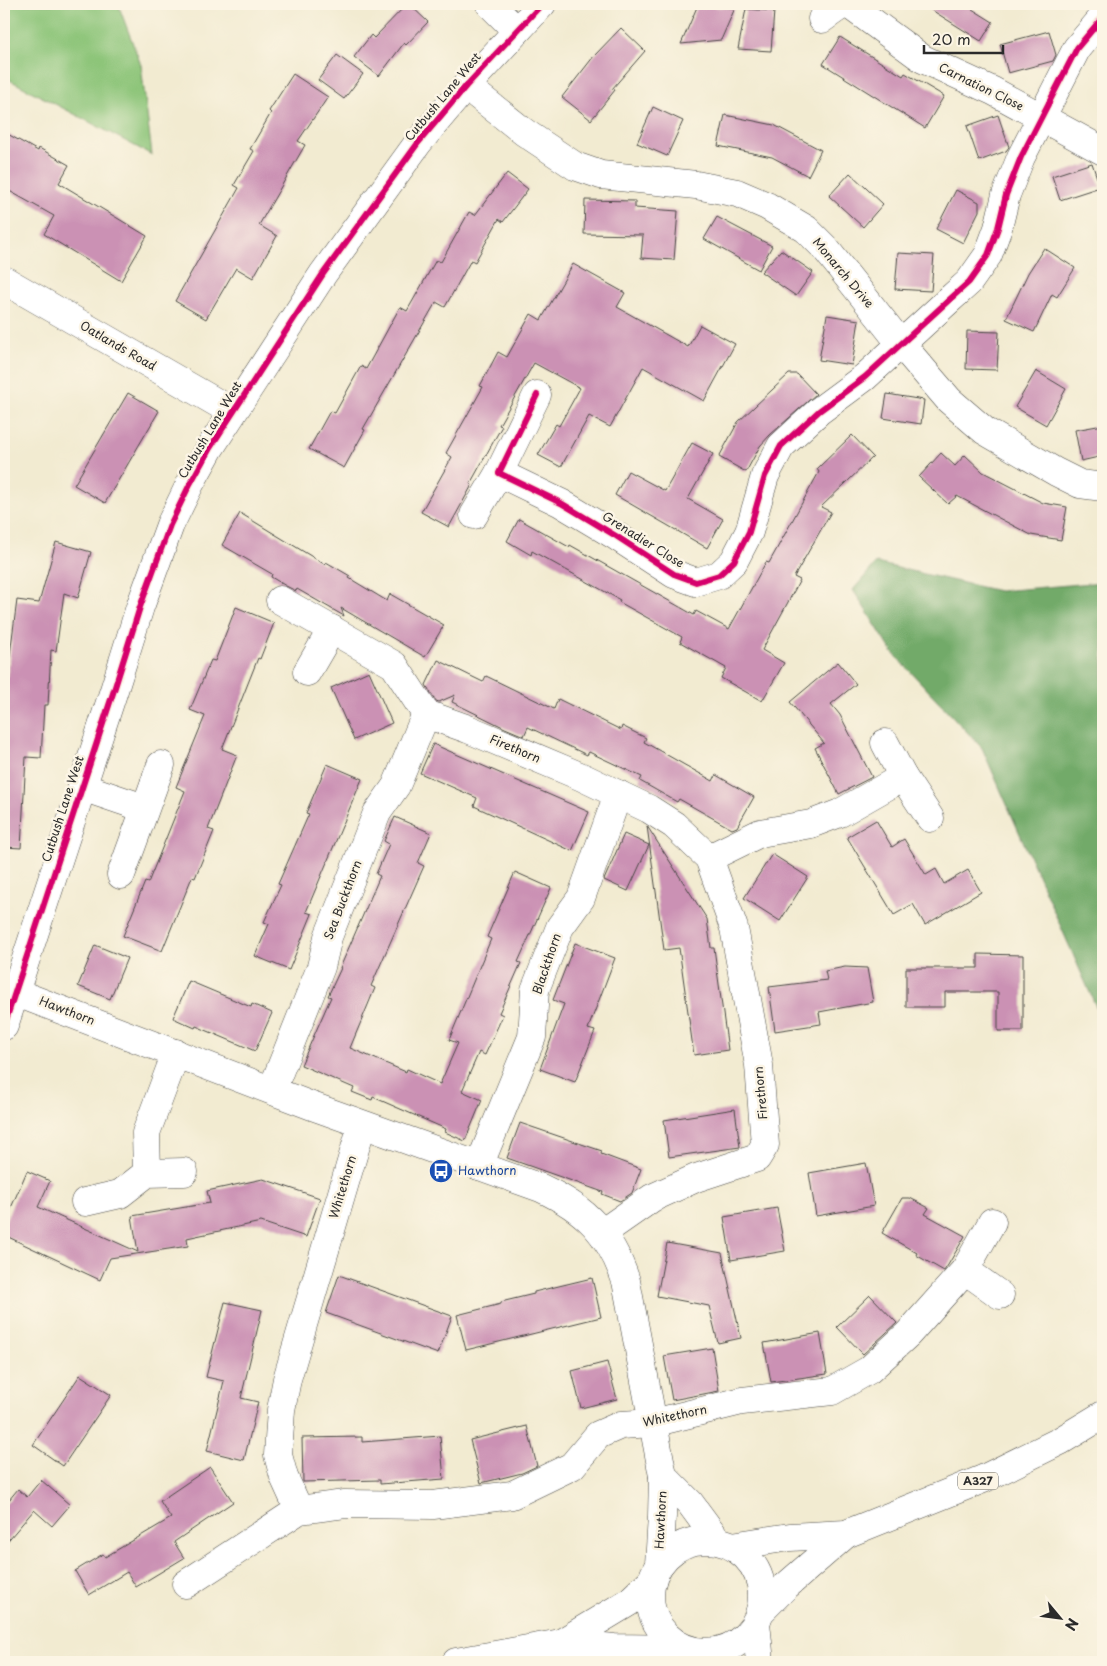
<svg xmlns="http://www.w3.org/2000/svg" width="1107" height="1666" viewBox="0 0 1107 1666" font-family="'Playpen Sans',sans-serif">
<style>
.green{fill:#8dc579;stroke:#5c7852}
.forest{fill:#72aa69;stroke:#4e6a4a}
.building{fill:#cb91b4}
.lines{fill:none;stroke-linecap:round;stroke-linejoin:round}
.street-casing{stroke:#494844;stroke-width:29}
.primary-casing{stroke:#494844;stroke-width:29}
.street{stroke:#fff;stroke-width:28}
.primary{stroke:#fff;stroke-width:28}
.cycleway-casing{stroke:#fcf5e5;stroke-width:9}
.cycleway{stroke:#d6006c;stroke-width:6}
.labels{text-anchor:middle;stroke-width:5;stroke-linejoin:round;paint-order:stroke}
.shield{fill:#fcf5e5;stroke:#6a6863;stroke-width:1}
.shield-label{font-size:11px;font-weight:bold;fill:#2b2b2b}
.street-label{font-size:12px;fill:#2b2b2b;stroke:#fcf5e5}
.transit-label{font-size:12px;fill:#164399;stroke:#fcf5e5;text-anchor:start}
</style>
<rect width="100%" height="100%" fill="#fcf5e5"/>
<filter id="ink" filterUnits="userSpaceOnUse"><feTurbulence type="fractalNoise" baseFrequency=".02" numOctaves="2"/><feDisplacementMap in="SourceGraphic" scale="10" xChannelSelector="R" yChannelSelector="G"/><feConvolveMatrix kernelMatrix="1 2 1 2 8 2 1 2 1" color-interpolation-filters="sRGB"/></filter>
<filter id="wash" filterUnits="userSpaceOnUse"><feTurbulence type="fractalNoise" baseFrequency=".0096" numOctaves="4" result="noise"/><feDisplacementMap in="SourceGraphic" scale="20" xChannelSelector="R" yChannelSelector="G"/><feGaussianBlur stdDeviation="1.12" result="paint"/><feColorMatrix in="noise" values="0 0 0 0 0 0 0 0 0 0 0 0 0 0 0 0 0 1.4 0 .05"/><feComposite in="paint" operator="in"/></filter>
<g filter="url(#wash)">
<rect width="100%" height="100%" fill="#f2ebd1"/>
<path class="green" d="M4,4H118L141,65L152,155L4,77Z"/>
<path class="forest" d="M876,563L999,591L1103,582V1020L1101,1018L982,748L893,653L853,590Z"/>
<g id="blocks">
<g class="building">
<path d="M407,4H409L428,22L406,45L404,43L379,76L354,57L371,35L374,38Z"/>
<path d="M922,4H964L993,22L981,41Z"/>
<path d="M714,5V7L735,8L721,40L681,44L697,7Z"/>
<path d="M746,9L774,11L771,51L738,49Z"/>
<path d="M621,28L645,51L612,89L615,90L591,120L562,97L594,56Z"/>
<path d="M1049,31L1056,55L1053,61L1008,73L1000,44Z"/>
<path d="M840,37L903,76L905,73L944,96L925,128L823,64Z"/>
<path d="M337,55L363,74L344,99L318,80Z"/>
<path d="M293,74L328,97L298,141L305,145L259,225L277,236L253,278L236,268L206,319L175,301L239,188L234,185L254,151L250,149L271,113L269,111Z"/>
<path d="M653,107L683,121L667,156L637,143Z"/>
<path d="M725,115L774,125L821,150L808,176L772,157L718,146Z"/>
<path d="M998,115L1009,147L1006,151L979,161L967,126Z"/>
<path d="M4,132L38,151L39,148L69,165L59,183L147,236L121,281L44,234L54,216L4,188Z"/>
<path d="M1092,163L1100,187L1060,200L1052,176Z"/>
<path d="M507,173L528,189L503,222L499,219L475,262L471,260L445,307L436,302L363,429L365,430L344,468L309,449L330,411L335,413L361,366L366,369L400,307L407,311L436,260L441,262L469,212L475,215Z"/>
<path d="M850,173L883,204L863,227L829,196Z"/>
<path d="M956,190L979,202V211L963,243L936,229Z"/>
<path d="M585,200L635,201V208L678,211L674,260L641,258L643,235L584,234Z"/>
<path d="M717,217L772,246L759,270L704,239Z"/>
<path d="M1044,248L1075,268L1057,297L1052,294L1034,332L1006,319L1028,273Z"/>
<path d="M781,250L813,272L796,296L761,272Z"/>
<path d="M898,253L934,255L931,291L895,289Z"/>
<path d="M573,264L625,293L617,307L688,347L700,325L735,344L704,401L643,367L610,427L589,416L561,467L538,455L556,424L559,426L580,388L534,363L499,425L502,426L470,484L472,485L449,527L421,512L452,457L446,453L483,387L480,386L498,352L507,357L531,314L541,320Z"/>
<path d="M827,315L859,320L852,365L819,360Z"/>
<path d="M967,331L999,332L997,370L966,369Z"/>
<path d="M1036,371L1066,389L1046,425L1015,407Z"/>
<path d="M789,374H797L816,394L770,435L760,446L746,472L719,457L738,422Z"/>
<path d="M128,393L159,411L105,503L74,485Z"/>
<path d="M887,394L924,400L921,424L883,418Z"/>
<path d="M1103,425V456L1081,461L1075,430Z"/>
<path d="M852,435L873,457L821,507L831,512L794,577L800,580L762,650L784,663L762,701L721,678L726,668L680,642L682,637L619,602L620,600L532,551L531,555L507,541L519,519L569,547L570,545L694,615L696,611L729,629L766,562L769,563L819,472L817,469Z"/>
<path d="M692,443L713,454L688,499L723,519L707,548L615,495L628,471L665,491Z"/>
<path d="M941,453L955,466L965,455L983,472L1043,503L1067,507L1061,540L1031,535L957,496L948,504L919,477Z"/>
<path d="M240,513L324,564L326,562L350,576L349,578L387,601L390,594L444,625L425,657L341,608L344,616L297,589L296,591L286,586L271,577L272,574L222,545Z"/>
<path d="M56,542L91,552L78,598L64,593L56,651L51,650L48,705H44L41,758L26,757L21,848L4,847V678H7L17,600L39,603Z"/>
<path d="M236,607L274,623L260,659L258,658L222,749L237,755L208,829L214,831L195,878L192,877L162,951L123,936L145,882L148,883L185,791L176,787L205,716L190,710L211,660L215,661Z"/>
<path d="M438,660L483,682L486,676L554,709L558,699L621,730L622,726L646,738L644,742L713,781L716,775L754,797L737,827L732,829L679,799L677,802L640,781L642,777L589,752L587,755L528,727L524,736L505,728L452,702L455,695L439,702L436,701L426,685Z"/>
<path d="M838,662L856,684L831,704L840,715L872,777L839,794L815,748L824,743L790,702Z"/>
<path d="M369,671L392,723L354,740L331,688Z"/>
<path d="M433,744L589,812L572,851L474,806L477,798L420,773Z"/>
<path d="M327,764L362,779L306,912L312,914L289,970L255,956L269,924L264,922L281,885L278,884L309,814L306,813Z"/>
<path d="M395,817L431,833L418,863L424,866L371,986L375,988L350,1048L406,1072L407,1069L440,1084L458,1043L449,1040L491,939L487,937L515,872L551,888L518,962L521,963L499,1013L503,1015L485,1055L479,1052L462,1091L482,1100L465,1141L445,1132L446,1129L373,1097L372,1100L352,1092L354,1088L301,1065L331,997L328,996L341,968H340L380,876L376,874L389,844L384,841Z"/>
<path d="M876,820L892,847L904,839L926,875L936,869L944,884L968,870L981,892L925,925L913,904L894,915L847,837Z"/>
<path d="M647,826L707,919L711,948H714L728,1050L694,1055L679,948L664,950Z"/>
<path d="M624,834L649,845L628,891L604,880Z"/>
<path d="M772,854L808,877L780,921L744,898Z"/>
<path d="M575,943L615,958L588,1029L595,1031L575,1082L540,1069L564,1004L553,1000Z"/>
<path d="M95,945L127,958L110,999L78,986Z"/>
<path d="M978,954L1023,955V1031H998V992H945V1007H906V968H978Z"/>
<path d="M845,967L867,968L873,1002L819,1012L821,1024L775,1031L769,987L827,980L825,971Z"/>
<path d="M189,981L251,1007L252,1004L272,1013L255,1051L196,1026L195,1028L173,1018Z"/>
<path d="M735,1109L740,1147L669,1157L664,1120Z"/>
<path d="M520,1123L602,1151L601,1154L641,1169L632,1193L620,1201L602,1194L603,1192L507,1158Z"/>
<path d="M866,1163L874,1206L816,1216L809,1173Z"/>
<path d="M27,1171L50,1181L38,1207L138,1252L132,1216L210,1203L207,1191L263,1179L320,1198L306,1237L261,1222L187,1238L188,1246L110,1258L100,1280L4,1235V1224Z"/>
<path d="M902,1198H910L929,1208L925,1214L965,1236L948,1265L944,1271L916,1255L917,1253L882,1233Z"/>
<path d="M777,1208L785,1251L731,1260L724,1217Z"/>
<path d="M667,1243L722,1253L741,1338L718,1343L709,1306L657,1296Z"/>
<path d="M339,1275L452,1316L438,1354L326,1313Z"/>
<path d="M592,1278L601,1317L466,1350L457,1315L501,1304V1302L534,1294V1292Z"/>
<path d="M870,1295L897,1323L863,1354L837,1327Z"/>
<path d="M225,1302L262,1310L241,1398L258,1402L244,1460L207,1451L224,1381L206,1377Z"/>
<path d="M820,1333L827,1374L771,1382L764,1343Z"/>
<path d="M712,1348L719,1391L672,1400L664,1356Z"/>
<path d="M607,1362L617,1399L581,1408L572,1371Z"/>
<path d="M80,1375L111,1395L63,1466L33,1445Z"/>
<path d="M527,1426L537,1466L522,1473L481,1483L470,1440Z"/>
<path d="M440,1436L444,1479L380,1484V1480L303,1482L302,1438L362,1437V1442Z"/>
<path d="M210,1467L233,1502L174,1542L184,1558L136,1587L127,1572L89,1595L75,1571L103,1554L105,1557L171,1518L160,1501Z"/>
<path d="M41,1480L70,1505L52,1526L34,1510L4,1545V1506L18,1489L27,1497Z"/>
</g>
</g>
</g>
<g filter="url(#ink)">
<use href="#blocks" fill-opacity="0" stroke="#494844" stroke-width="1"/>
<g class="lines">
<g class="street-casing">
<g id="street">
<path d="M490,4L516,30"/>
<path d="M848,4L923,59L993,91L1103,151"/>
<path d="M822,19L843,4"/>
<path d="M466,86L524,132L575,166L601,175L696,185L737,193L767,206L806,229L825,248L901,344L949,400L985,431L1056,472L1080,484L1103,487"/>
<path d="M4,280L233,412"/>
<path d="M537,395L499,473L561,503L616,536L674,574L696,582L719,575L734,561L749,532L765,476L781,446L819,411L865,377L949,300L969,282L988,255L998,228L1006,195L1021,157L1077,48L1103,17"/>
<path d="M474,515L499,473"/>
<path d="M280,600L394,665L426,714L468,729L582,777L649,809L674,825L709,858L734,928L759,1065L765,1145L757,1158L696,1178L652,1198L602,1233"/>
<path d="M307,672L332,629"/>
<path d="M885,743L903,777L930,818"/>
<path d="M82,787L144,808"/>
<path d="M709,858L760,833L811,824L840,813L903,777"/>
<path d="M121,875L161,765"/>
<path d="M4,988L312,1106L541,1188C586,1209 610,1233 626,1281L663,1476L662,1516L659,1565"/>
<path d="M4,1026L115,687L140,607L170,525L190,484L210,448L323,274L418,143L466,86L542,4"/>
<path d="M272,1090L321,967L328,937L377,813L396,786L426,714"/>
<path d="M479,1166L532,1037L535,990L560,927L581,898L618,794"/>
<path d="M147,1173L146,1133L176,1053"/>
<path d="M85,1202L120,1194L147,1173L184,1172"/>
<path d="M965,1270L1000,1295"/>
<path d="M663,1476L690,1503L718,1541"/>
<path d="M299,1510L284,1477L278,1455L281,1410L287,1379L362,1125"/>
<path d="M186,1584L299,1510L345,1504L433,1505L512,1495L572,1466L598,1435L621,1425L653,1423L742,1401L832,1391L869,1370L908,1334L965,1270L992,1222"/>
<path d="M756,1623L760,1662"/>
<path d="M697,1652L708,1662"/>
</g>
</g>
<g class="primary-casing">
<g id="primary">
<circle cx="706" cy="1596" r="56"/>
<path d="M732,1546L790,1537L846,1534L983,1479L1060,1441L1103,1415"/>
<path d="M760,1612L785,1587L846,1534"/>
<path d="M561,1643L629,1602L652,1580"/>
<path d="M456,1662L561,1643L614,1648L684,1649"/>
</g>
</g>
<use href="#street" class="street"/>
<use href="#primary" class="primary"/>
<g class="cycleway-casing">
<g id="cycleway">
<path d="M537,395L499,473L561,503L616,536L674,574L696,582L719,575L734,561L749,532L765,476L781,446L819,411L865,377L949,300L969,282L988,255L998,228L1006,195L1021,157L1077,48L1103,17"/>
<path d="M4,1026L115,687L140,607L170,525L190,484L210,448L323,274L418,143L466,86L542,4"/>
</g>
</g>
<use href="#cycleway" class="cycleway"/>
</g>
</g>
<defs>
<g id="bus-disc" transform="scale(1.25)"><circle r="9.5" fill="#1a4fb4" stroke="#fcf5e5"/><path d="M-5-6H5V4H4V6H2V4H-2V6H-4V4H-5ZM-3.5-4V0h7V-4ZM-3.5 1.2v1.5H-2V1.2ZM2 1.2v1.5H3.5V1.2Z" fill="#fff"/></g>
</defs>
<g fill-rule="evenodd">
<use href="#bus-disc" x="441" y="1171"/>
</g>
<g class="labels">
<rect class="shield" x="958" y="1472.5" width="40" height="17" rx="4"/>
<g class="shield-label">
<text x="978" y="1485">A327</text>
</g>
<g class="street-label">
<text transform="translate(981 87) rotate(26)" y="4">Carnation Close</text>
<text transform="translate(443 97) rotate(-50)" y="4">Cutbush Lane West</text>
<text transform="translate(843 273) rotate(50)" y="4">Monarch Drive</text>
<text transform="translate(118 346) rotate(30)" y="4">Oatlands Road</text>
<text transform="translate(210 430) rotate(-59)" y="4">Cutbush Lane West</text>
<text transform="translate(643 540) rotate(32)" y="4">Grenadier Close</text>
<text transform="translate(515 749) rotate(23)" y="4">Firethorn</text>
<text transform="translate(63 809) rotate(-72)" y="4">Cutbush Lane West</text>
<text transform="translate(343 900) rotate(-69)" y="4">Sea Buckthorn</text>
<text transform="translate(547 964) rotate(-71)" y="4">Blackthorn</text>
<text transform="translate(67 1011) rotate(21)" y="4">Hawthorn</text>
<text transform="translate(761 1093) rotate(-95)" y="4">Firethorn</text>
<text transform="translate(343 1187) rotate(-73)" y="4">Whitethorn</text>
<text transform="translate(675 1416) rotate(-12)" y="4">Whitethorn</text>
<text transform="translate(661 1520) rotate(-87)" y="4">Hawthorn</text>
</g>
<g class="transit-label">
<text x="458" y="1175">Hawthorn</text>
</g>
</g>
<rect width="1107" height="1666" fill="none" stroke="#fcf5e5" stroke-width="20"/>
<g transform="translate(1060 1618) rotate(119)" stroke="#fcf5e5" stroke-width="4" paint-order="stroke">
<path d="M0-4L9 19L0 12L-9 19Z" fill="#2b2b2b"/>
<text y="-8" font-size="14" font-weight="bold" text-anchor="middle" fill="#2b2b2b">N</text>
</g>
<path d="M924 45v8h79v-8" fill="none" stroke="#2b2b2b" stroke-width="2.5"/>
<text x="932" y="45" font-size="15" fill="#2b2b2b" stroke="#fcf5e5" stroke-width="4" paint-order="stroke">20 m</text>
</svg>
